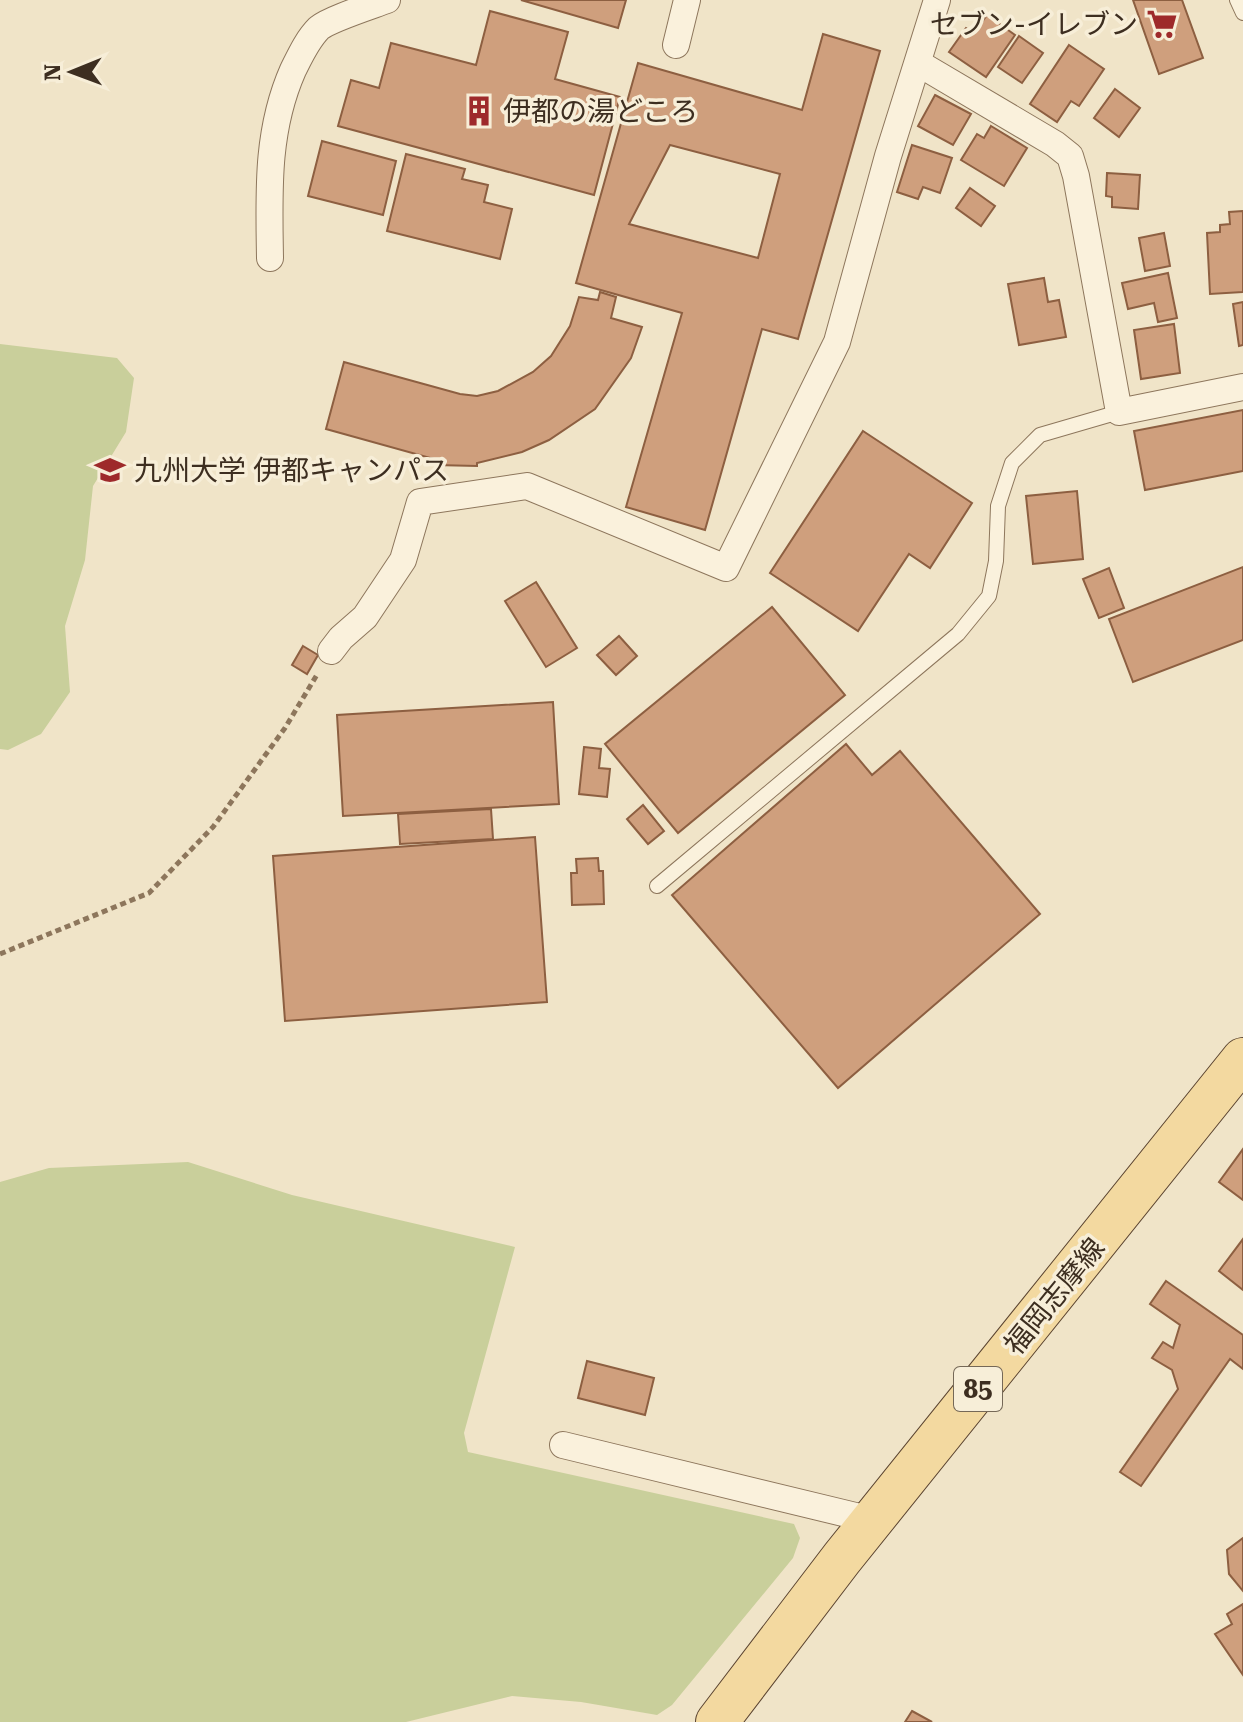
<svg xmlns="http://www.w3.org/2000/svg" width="1243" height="1722" viewBox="0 0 1243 1722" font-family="'Roboto Serif','Noto Sans JP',serif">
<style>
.green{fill:#c9cf9b}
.building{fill:#cf9f7d;stroke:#8d5f41;stroke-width:2;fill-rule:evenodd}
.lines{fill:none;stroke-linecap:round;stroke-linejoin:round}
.service-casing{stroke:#8d765c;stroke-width:16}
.minor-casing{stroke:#8d765c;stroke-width:28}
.primary-casing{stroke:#5b4430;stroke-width:44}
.path{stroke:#8d765c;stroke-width:5;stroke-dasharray:6 4;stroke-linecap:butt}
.service{stroke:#faf1dc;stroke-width:14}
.minor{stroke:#faf1dc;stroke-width:26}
.primary{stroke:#f3d9a0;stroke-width:42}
.labels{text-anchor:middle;stroke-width:7;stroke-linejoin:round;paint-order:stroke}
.shield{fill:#f7eed8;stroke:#756857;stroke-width:2}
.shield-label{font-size:26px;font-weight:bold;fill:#3d2e20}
.poi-label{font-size:28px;fill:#3d2e20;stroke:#f7eed8;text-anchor:start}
.street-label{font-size:28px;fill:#3d2e20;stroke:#f7eed8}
</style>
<rect width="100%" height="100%" fill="#f0e4c8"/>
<g class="green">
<path d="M0,344L117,358L134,378L126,432L93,486L85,560L65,626L70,692L41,734L8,750L0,749Z"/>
<path d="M188,1162L292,1195L515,1247L464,1433L468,1452L794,1524L800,1538L793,1558L672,1705L657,1715L581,1702L512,1696L406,1722H0V1182L49,1168Z"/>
</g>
<g class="building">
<path d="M521,0H626L618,28Z"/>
<path d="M1133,0H1182L1203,58L1159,74Z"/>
<path d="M490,11L568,32L555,79L620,97L594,195L338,126L351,80L379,88L391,43L476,65Z"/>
<path d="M987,15L1015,35L986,77L949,52L966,28L974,33Z"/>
<path d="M823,34L880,51L798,339L762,329L705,530L626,507L682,313L576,283L638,63L802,110ZM670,145L780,174L758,258L629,224Z"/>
<path d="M1019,36L1043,53L1022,83L998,67Z"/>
<path d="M1069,45L1104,69L1079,106L1071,101L1057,122L1030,104Z"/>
<path d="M1115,89L1140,108L1119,137L1094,118Z"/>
<path d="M935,95L971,114L953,145L918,126Z"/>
<path d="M991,126L1027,148L1004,186L961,160L977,134L984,138Z"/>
<path d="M322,141L396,161L383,215L308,196Z"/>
<path d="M912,145L952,158L940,193L923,187L918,199L897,192Z"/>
<path d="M406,154L465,169L462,179L488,185L484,202L512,209L500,259L387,231Z"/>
<path d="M1107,173L1140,175L1138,209L1112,207V197L1106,196Z"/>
<path d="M970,188L995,206L981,226L956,208Z"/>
<path d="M1243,211V292L1210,294L1207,233L1220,232V225L1230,224L1229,212Z"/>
<path d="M1164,233L1170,266L1145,271L1139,238Z"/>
<path d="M1168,273L1177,318L1158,322L1154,303L1128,309L1122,283Z"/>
<path d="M1044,278L1048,302L1059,300L1066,337L1019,345L1008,284Z"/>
<path d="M600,292L616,297L611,318L642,327L631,358L595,409L549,440L522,452L477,463V466L435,465L434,459L326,429L344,362L460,394L477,396L498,391L533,372L551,356L570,326L579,297L598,300Z"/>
<path d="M1243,302V345L1239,346L1233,304Z"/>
<path d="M1174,324L1180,373L1141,379L1134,330Z"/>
<path d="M1243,410V471L1145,490L1134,431Z"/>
<path d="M863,431L972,503L930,568L909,554L858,631L770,573Z"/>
<path d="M1077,491L1083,559L1033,564L1026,496Z"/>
<path d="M1243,567V640L1133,682L1109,619Z"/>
<path d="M1109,568L1124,608L1099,618L1083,579Z"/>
<path d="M536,582L577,648L546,667L505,601Z"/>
<path d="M772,607L845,695L678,833L605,744Z"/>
<path d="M619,636L637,656L616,675L597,655Z"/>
<path d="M303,646L318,655L307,674L292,665Z"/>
<path d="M553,702L559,804L343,816L337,715Z"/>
<path d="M846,744L872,775L900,751L1040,914L838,1088L672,895Z"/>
<path d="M584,747L601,749L599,768L610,769L607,797L579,794Z"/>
<path d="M643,805L664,831L648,844L627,819Z"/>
<path d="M491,809L493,839L400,844L398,814Z"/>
<path d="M535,837L547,1002L285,1021L273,856Z"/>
<path d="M598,858L599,871H603L604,904L572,905L571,873H577L576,859Z"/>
<path d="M1243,1149V1200L1219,1182Z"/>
<path d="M1243,1239V1290L1219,1271Z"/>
<path d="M1166,1281L1243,1335V1369L1230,1359L1141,1486L1120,1472L1178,1389L1172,1370L1152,1358L1163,1342L1173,1348L1180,1325L1150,1304Z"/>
<path d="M587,1361L654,1378L645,1415L578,1398Z"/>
<path d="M1243,1538V1591L1229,1574L1227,1550Z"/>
<path d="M1243,1604V1675L1215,1634L1232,1624L1227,1614Z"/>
<path d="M912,1711L932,1722H905Z"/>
</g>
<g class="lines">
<g class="service-casing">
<g id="service">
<path d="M1237,0L1243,13"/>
<path d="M657,886L958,634L989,596L996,561L998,506L1012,463L1040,435L1119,412"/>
</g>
</g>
<g class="minor-casing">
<g id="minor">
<path d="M676,45L687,0"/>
<path d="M918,63L1055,144L1070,156L1076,176L1119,412L1243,387"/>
<path d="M270,258C269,193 266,131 293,70C300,56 307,40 319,28C330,19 371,6 387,0"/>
<path d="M331,651L341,638L365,617L403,560L420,502L527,486L726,568L837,342L888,156L937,0"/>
<path d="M563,1445L872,1520"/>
</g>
</g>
<g class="primary-casing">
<path id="primary" d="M717,1722L842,1558L1243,1059"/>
</g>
<path class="path" d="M0,954L149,893L213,827L285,728L318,673"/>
<use href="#service" class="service"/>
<use href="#minor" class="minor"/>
<use href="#primary" class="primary"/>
</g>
<defs>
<g id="supermarket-bare" transform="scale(2.4)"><path d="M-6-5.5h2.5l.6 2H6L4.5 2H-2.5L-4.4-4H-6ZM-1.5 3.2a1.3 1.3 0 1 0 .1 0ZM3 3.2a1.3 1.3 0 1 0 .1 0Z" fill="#9e2a2b" stroke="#f7eed8" stroke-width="2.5" paint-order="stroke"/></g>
<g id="building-bare" transform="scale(2.4)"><path d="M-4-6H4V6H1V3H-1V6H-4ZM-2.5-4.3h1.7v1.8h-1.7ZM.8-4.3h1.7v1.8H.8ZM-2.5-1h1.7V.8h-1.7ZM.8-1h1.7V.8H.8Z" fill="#9e2a2b" stroke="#f7eed8" stroke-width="2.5" paint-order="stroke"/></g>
<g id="university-bare" transform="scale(2.4)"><path d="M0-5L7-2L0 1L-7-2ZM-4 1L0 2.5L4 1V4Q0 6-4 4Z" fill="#9e2a2b" stroke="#f7eed8" stroke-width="2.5" paint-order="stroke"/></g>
</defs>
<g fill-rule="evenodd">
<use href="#supermarket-bare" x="1162" y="24"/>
<use href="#building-bare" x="479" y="111"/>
<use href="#university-bare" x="110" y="470"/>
</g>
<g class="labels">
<rect class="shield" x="954" y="1367" width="48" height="44" rx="6"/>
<g class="shield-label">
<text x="978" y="1398">85</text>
</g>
<g class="poi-label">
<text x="1138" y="34" text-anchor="end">セブン-イレブン</text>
<text x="503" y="121">伊都の湯どころ</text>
<text x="134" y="480">九州大学 伊都キャンパス</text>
</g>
<g class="street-label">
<text transform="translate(1054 1296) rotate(-51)" y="10">福岡志摩線</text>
</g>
</g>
<g transform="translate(72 72) rotate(269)" stroke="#f7eed8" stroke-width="6" paint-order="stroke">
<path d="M0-6L14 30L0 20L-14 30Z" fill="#3d2e20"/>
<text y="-12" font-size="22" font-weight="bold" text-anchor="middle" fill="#3d2e20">N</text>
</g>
</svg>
